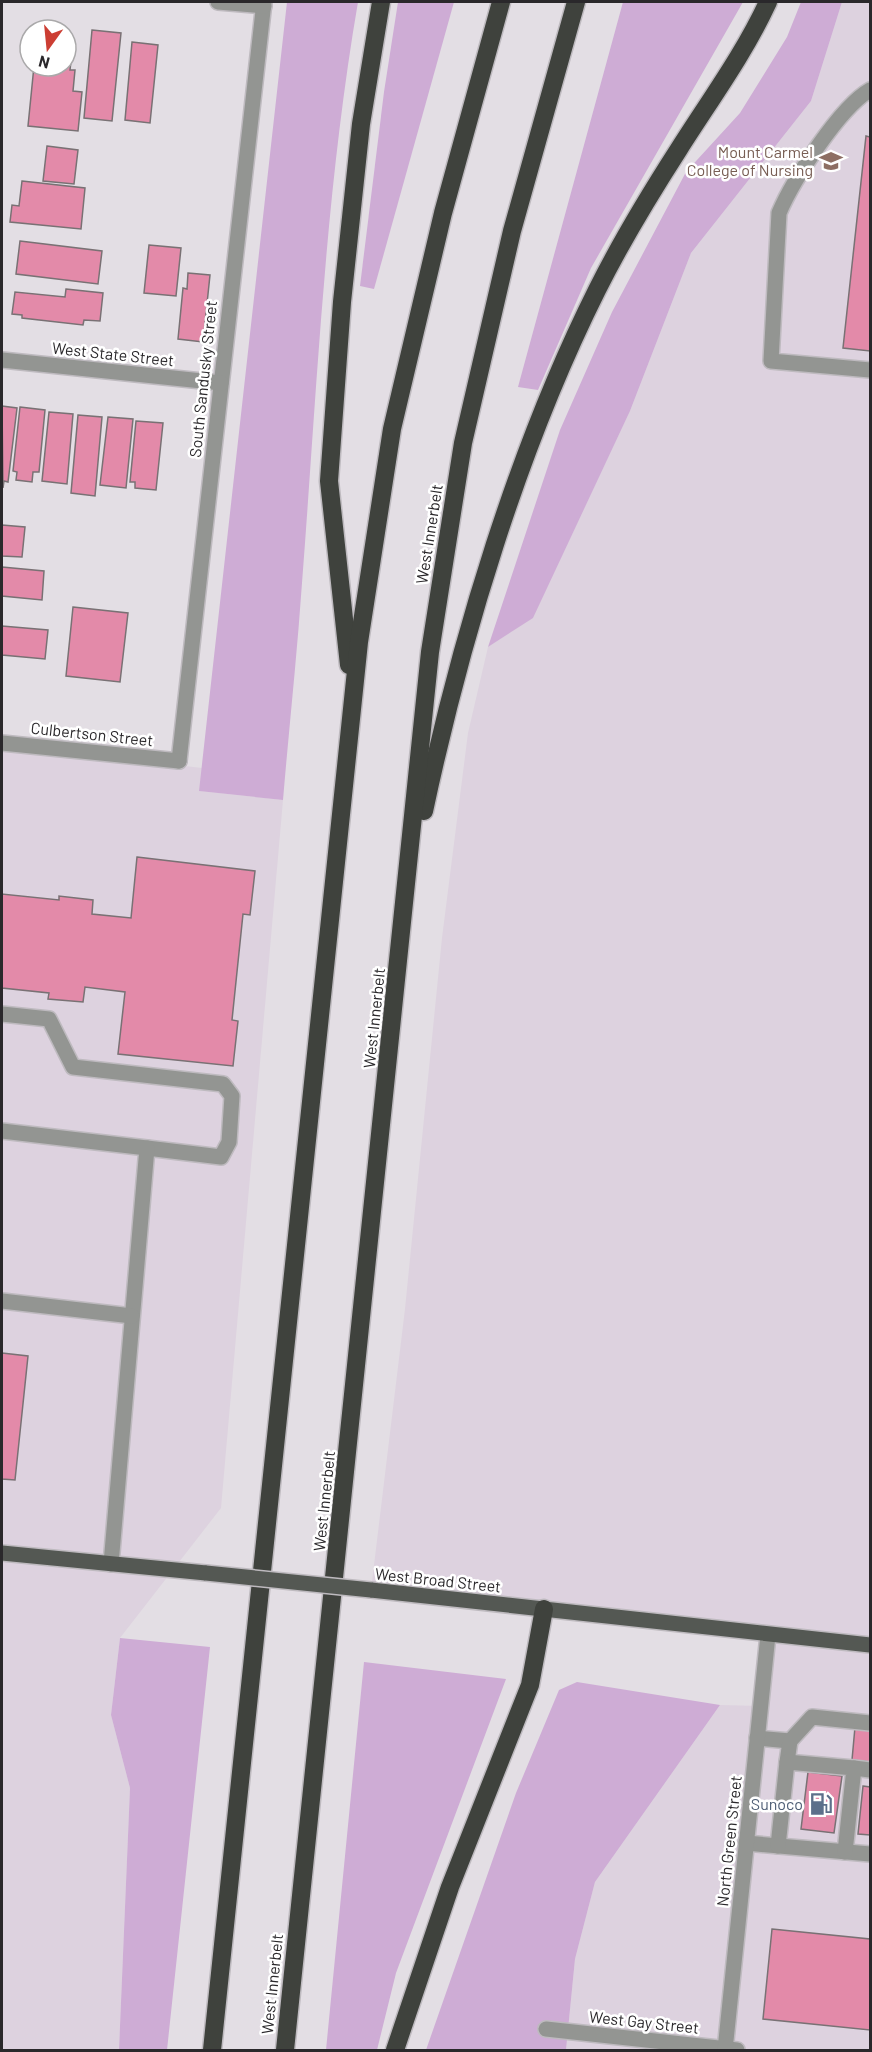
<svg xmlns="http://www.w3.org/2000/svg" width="872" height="2052" viewBox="0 0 872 2052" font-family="Barlow,sans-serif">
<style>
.built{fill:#ddd2df}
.green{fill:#ceacd5}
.building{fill:#e38aa9;stroke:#797174;stroke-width:1.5}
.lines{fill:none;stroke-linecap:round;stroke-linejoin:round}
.lane-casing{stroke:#bebabf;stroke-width:18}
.street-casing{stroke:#bebabf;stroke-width:18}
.primary-casing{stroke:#bebabf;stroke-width:18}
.highway-casing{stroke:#bebabf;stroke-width:21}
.lane{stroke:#939592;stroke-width:15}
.street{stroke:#939592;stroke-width:15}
.primary{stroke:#545853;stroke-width:15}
.highway{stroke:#3f423d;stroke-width:18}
.primary-bridge-casing{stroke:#bebabf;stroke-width:18;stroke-linecap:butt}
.primary-bridge{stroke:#545853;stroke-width:15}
.labels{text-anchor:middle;stroke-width:5;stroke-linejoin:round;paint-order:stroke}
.education-label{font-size:16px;fill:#785e54;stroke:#fff;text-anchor:end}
.street-label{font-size:16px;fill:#2a282b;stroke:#fff}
.service-label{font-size:16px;fill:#4e5e75;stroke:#fff;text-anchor:end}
</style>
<rect width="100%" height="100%" fill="#e3dee4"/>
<g class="built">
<path d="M842,2H870V2050H566L575,1959L595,1882L720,1705L760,1706L767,1635L371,1590L405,1309L442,938L468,733L488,647L533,617L630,411L691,253L811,101Z"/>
<path d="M2,745L202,768L200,791L283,800L221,1508L120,1638L111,1715L130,1788L119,2050H2Z"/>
</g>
<g class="green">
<path d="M287,2H358C325,194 317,389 302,583C297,656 289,728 283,800L199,791Z"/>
<path d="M398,2H454L374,289L360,286L384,92Z"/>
<path d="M623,2H743L591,268L538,390L518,387Z"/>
<path d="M801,2H842L811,101L691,253L630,411L533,618L488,647L560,430L612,312L686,172L740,113L787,37Z"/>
<path d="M120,1638L210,1647L167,2050H119L130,1788L111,1715Z"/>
<path d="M364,1662L506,1679L396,1973L377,2050H326Z"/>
<path d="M577,1682L720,1705L595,1882L575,1959L566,2050H426L516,1793L559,1690Z"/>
</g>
<g class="building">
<path d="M92,30L121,33L112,121L84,118Z"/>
<path d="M132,42L158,45L150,123L125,120Z"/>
<path d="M66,43L73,44L70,70H75L73,91L82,92L78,131L28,126L34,66H66Z"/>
<path d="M866,136L870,137V351L843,348Z"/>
<path d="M47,146L78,150L74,184L43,181Z"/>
<path d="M22,181L85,188L81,229L10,222L12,205L19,206Z"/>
<path d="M20,241L102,251L98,284L16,274Z"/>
<path d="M149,245L181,248L176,296L144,293Z"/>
<path d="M188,273L210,275L203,342L178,339L183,288L187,289Z"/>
<path d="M66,289L103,293L100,321L84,320L83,325L22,318V315L12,314L15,292L65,297Z"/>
<path d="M2,406L17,408L8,482L4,481L3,488Z"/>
<path d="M20,407L45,410L39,472H33L32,482L16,480L17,472L13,471Z"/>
<path d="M49,412L73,414L67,484L42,481Z"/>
<path d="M78,415L102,417L95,496L71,493Z"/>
<path d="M108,417L133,419L126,488L100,485Z"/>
<path d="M136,421L163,423L156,490L135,488V482H130Z"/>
<path d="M2,525L25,527L22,557L2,556Z"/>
<path d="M2,567L44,571L42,600L2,596Z"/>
<path d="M73,607L128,613L120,682L66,676Z"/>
<path d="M2,626L48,630L45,659L2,655Z"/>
<path d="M137,857L255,871L250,915L243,914L232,1020L238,1021L233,1066L118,1054L125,992L85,987L83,1002L48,999L49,993L2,988V894L59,900V896L93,900L92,914L131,918Z"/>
<path d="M2,1353L28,1356L15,1480L2,1479Z"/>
<path d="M855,1727L870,1728V1762L852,1760Z"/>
<path d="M808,1772L842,1776L834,1833L801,1829Z"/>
<path d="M863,1786L870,1787V1835L858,1834Z"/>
<path d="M772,1929L870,1939V2030L763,2019Z"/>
</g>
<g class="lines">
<g class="lane-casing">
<g id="lane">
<path d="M870,90C840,107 793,180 779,213L771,361L870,370"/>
<path d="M179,761L264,2"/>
<path d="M2,1014L49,1019L73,1067L223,1084L232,1096L229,1142L221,1157L147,1148"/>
<path d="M2,1131L147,1148L111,1564"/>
<path d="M2,1301L132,1316"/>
<path d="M757,1738L790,1741"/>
<path d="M787,1762L790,1741L812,1717L870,1723"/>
<path d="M854,1768L870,1770"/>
<path d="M746,1843L870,1854"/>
<path d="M778,1846L787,1762L854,1768L845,1852"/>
</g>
</g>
<g class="street-casing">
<g id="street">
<path d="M218,2L264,6"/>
<path d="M2,360L221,383"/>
<path d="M2,743L179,761"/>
<path d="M546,2029L737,2050"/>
<path d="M725,2050L768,1635"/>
</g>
</g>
<g class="primary-casing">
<g id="primary">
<path d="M2,1553L206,1573"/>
<path d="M371,1590L870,1645"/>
</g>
</g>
<g class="highway-casing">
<g id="highway">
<path d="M349,665L329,481L342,302L361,124L381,2"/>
<path d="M424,811C461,638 518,448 597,290C621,242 650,194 679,149C710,100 744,54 768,2"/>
<path d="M212,2050L359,642L392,429L443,213L501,2"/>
<path d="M285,2050L430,652L463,443L512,231L576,2"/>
<path d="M395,2050L450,1887L530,1685L544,1609"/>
</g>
</g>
<use href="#lane" class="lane"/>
<use href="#street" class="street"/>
<use href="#primary" class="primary"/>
<use href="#highway" class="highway"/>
<g class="primary-bridge-casing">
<path id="primary-bridge" d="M206,1573L371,1590"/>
</g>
<use href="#primary-bridge" class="primary-bridge"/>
</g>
<defs>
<g id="university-bare" transform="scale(1.8)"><path d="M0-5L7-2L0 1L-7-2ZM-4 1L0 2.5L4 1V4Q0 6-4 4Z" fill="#8d6e63" stroke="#fff" stroke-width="2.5" paint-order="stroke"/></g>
<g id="fuel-bare" transform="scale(1.8)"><path d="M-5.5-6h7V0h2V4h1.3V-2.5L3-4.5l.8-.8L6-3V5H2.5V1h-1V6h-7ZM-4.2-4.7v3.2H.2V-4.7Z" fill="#5c6f8a" stroke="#fff" stroke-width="2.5" paint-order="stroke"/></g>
</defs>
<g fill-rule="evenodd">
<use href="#university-bare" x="831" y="161"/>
<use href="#fuel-bare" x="821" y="1804"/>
</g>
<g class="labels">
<g class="education-label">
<text x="813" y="158">Mount Carmel<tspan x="813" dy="18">College of Nursing</tspan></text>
</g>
<g class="street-label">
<text transform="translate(113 354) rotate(6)" y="6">West State Street</text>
<text transform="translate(203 379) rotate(-84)" y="6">South Sandusky Street</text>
<text transform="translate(429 534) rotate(-81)" y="6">West Innerbelt</text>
<text transform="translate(92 734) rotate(6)" y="6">Culbertson Street</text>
<text transform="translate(374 1018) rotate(-84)" y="6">West Innerbelt</text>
<text transform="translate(324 1501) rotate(-84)" y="6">West Innerbelt</text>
<text transform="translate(438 1580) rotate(6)" y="6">West Broad Street</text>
<text transform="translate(729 1841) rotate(-84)" y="6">North Green Street</text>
<text transform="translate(272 1984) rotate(-84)" y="6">West Innerbelt</text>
<text transform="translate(644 2022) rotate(6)" y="6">West Gay Street</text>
</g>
<g class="service-label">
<text x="803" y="1810">Sunoco</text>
</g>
</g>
<rect width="872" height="2052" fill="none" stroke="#2a282b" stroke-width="6"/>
<g transform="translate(48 48) rotate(195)"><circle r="28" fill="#ffffff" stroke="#aaa9aa" stroke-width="1.5"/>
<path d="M0-4.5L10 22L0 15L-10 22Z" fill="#cc3e33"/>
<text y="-9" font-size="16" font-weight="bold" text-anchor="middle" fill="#2a282b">N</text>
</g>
</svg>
